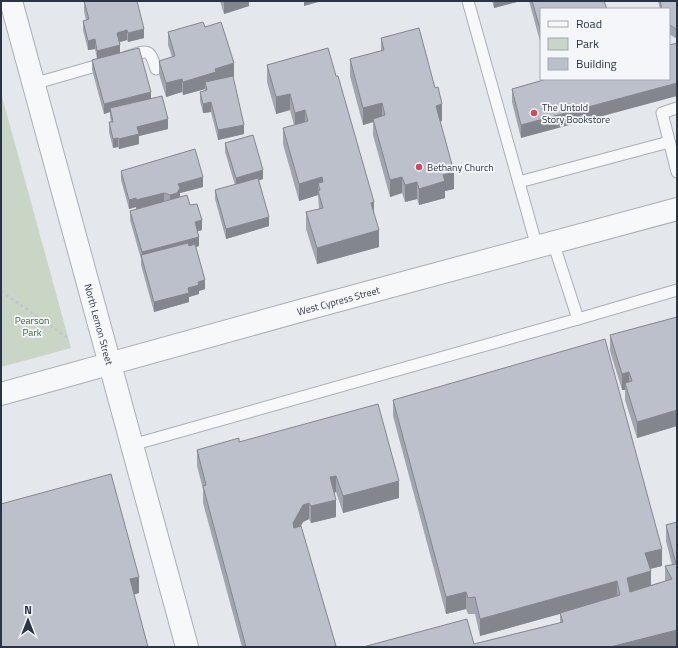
<svg xmlns="http://www.w3.org/2000/svg" width="678" height="648" viewBox="0 0 678 648" font-family="'Titillium Web',sans-serif">
<style>
.green{fill:#c9d6c5}
.lines{fill:none;stroke-linecap:round;stroke-linejoin:round}
.lane-casing{stroke:#a9aeb7;stroke-width:13}
.street-casing{stroke:#a9aeb7;stroke-width:24}
.path{stroke:#c2c5cb;stroke-width:2.5;stroke-dasharray:3 3;stroke-linecap:butt}
.lane{stroke:#f7f8fa;stroke-width:11}
.street{stroke:#f7f8fa;stroke-width:22}
.wall{fill:#a1a5ae}
.shaded-wall{fill:#83868d}
.building{fill:#bbc0ca;stroke:#83868d}
.poi-dot{fill:#d1495b;stroke:#f4f6f9;stroke-width:1.5}
.labels{text-anchor:middle;stroke-width:3.5;stroke-linejoin:round;paint-order:stroke}
.poi-label{font-size:10px;fill:#2b3445;stroke:#f4f6f9;text-anchor:start}
.street-label{font-size:10px;fill:#2b3445;stroke:#f4f6f9}
.park-label{font-size:10px;fill:#3f6138;stroke:#f4f6f9}
</style>
<rect width="100%" height="100%" fill="#e4e7ec"/>
<path class="green" d="M1,93L71,348L1,367Z"/>
<g class="lines">
<g class="lane-casing">
<g id="lane">
<path d="M468,1L537,247"/>
<path d="M126,57C147,51 149,46 156,69"/>
<path d="M33,84L106,63"/>
<path d="M677,108L662,113L677,172"/>
<path d="M519,182L669,142"/>
<path d="M553,242L578,319"/>
<path d="M132,445L578,319L677,290"/>
</g>
</g>
<g class="street-casing">
<g id="street">
<path id="s1" d="M11,1L187,647"/>
<path id="s2" d="M1,394L314,307L677,209"/>
</g>
</g>
<path class="path" d="M1,291L69,339"/>
<use href="#lane" class="lane"/>
<use href="#street" class="street"/>
</g>
<g class="wall">
<path d="M84,1L144,38L128,42L127,40L119,42L120,53L151,98L168,129L139,136V144L119,149L118,147L113,148L109,132V122H111L110,117V112L104,114L92,70V60L97,59L95,49L88,50L83,30V21L86,20L84,11Z"/>
<path d="M220,1H249V6L224,14Z"/>
<path d="M492,1H521L494,8Z"/>
<path d="M529,1H604L541,9V45Z"/>
<path d="M658,1H677V39L669,34V9H660Z"/>
<path d="M205,27L234,76L233,77L244,134L218,140L211,112L203,113L200,101V92L205,91V89L183,95L182,92L166,97L159,74V61L172,57L168,45V32Z"/>
<path d="M381,38L442,121H440L454,189L445,191V198L419,205L417,199L405,202L402,193L390,197L373,135V122L363,125L350,76V59L381,51Z"/>
<path d="M328,48L374,214L379,247L317,264L306,229V212L319,209L318,195L299,201L283,144V128L294,125L290,110L276,114L267,82V65Z"/>
<path d="M547,79L521,138L512,102V89Z"/>
<path d="M225,143L263,179L259,180L269,226L226,239L215,199V190L235,185L225,152Z"/>
<path d="M121,171L203,187L180,193V198L190,205L202,230L197,231L199,246L196,247L205,289L199,291V294L189,297V302L154,312L141,265V259L130,220V211L136,209V207L129,209L121,180Z"/>
<path d="M677,317V426L637,438L625,400V390H622L610,351V335Z"/>
<path d="M393,400L662,566L650,569L651,585L665,581V566L672,565L666,541V525L677,522V647H363L474,644L560,623V613H563L480,636L475,614H468L466,609L446,614L393,416Z"/>
<path d="M239,442L399,498L343,513L336,492L334,493L336,517L311,523L309,519L303,522L301,526L336,647H242L203,503V489L197,466V450Z"/>
</g>
<g class="shaded-wall">
<path d="M224,1H249V6L224,14Z"/>
<path d="M304,1H322L304,6Z"/>
<path d="M494,1H521L494,8Z"/>
<path d="M144,29V38L128,42V33Z"/>
<path d="M127,30V40L117,43V33Z"/>
<path d="M95,39V49L88,50V41Z"/>
<path d="M120,45V55L97,60V51Z"/>
<path d="M234,63V76L216,82H205V89L183,95V82L215,69Z"/>
<path d="M182,79V92L166,97V83Z"/>
<path d="M677,83V96L521,138V125Z"/>
<path d="M151,92V101L110,108V112L104,114V104Z"/>
<path d="M290,94V110L276,114V97Z"/>
<path d="M211,102V112L203,113V104Z"/>
<path d="M382,103V120L373,119V122L363,125V108Z"/>
<path d="M442,104V121L436,123V106Z"/>
<path d="M305,110V126L295,129V113Z"/>
<path d="M168,119V129L139,136V144L119,149V139L137,127Z"/>
<path d="M244,125V134L218,140V130Z"/>
<path d="M118,138V147L113,148V139Z"/>
<path d="M263,170V179L236,188V178Z"/>
<path d="M454,172V189L445,191V198L419,205V189L443,175Z"/>
<path d="M203,177V187L180,193V198L170,204V195L178,184Z"/>
<path d="M322,177V194L318,183V195L299,201V184Z"/>
<path d="M402,177V193L390,197V180Z"/>
<path d="M417,182V199L405,202V185Z"/>
<path d="M164,193V202L136,210V200Z"/>
<path d="M136,198V207L129,209V200Z"/>
<path d="M374,202V218L371,203Z"/>
<path d="M269,217V226L226,239V229Z"/>
<path d="M202,220V230L195,232V222Z"/>
<path d="M379,230V247L317,264V248Z"/>
<path d="M199,237V246L143,262L142,258V252Z"/>
<path d="M205,280V289L199,291V294L189,297V302L154,312V302L188,288L198,282Z"/>
<path d="M629,372V389L625,383V390H622V374Z"/>
<path d="M677,410V426L637,438V422Z"/>
<path d="M336,476V492L330,494V477Z"/>
<path d="M399,481V498L343,513V496Z"/>
<path d="M336,500V517L311,523V506Z"/>
<path d="M309,503V519L303,522L293,539V523L303,505Z"/>
<path d="M662,549V566L645,570V553Z"/>
<path d="M651,571V588L627,595V578Z"/>
<path d="M139,577V593L130,596V579Z"/>
<path d="M617,581V598L480,636V619Z"/>
<path d="M466,592V609L446,614V597Z"/>
<path d="M677,630V647H610Z"/>
</g>
<g class="building">
<path d="M84,1H137L144,29L128,33L127,30L117,33L120,45L97,51L95,39L88,41L83,21L89,19Z"/>
<path d="M532,1H604L607,9H541V32Z"/>
<path d="M660,1H677V30L669,24V9H662Z"/>
<path d="M203,22L205,27L221,22L234,63L215,69L216,72L183,82L182,79L166,83L159,61L175,56L168,32Z"/>
<path d="M419,28L435,88L438,87L442,104L436,106L454,172L443,175L445,181L419,189L417,182L405,185L402,177L390,180L373,119L385,115L382,103L363,108L350,59L384,50L381,38Z"/>
<path d="M677,43V83L521,125L512,89L547,79H669V45Z"/>
<path d="M139,48L151,92L104,104L92,60Z"/>
<path d="M328,48L336,76H338L374,202L371,203L379,230L317,248L306,212L323,208L318,191L320,190L318,183L323,182L322,177L299,184L283,128L308,121L305,110L295,113L290,94L276,97L267,65Z"/>
<path d="M233,76L244,125L218,130L211,102L203,104L200,92L207,90L205,82Z"/>
<path d="M162,96L168,119L137,127L139,134L119,139L118,138L113,139L109,122H113L110,108Z"/>
<path d="M253,135L263,170L236,178L225,143Z"/>
<path d="M195,149L203,177L178,184L180,188L177,193L170,195L164,193L136,200V198L129,200L121,171Z"/>
<path d="M258,178L269,217L226,229L215,190Z"/>
<path d="M187,195L190,205L197,204L202,220L195,222L199,237L142,252L130,211Z"/>
<path d="M188,243L189,246L195,244L205,280L198,282L199,285L188,288L189,293L154,302L141,255Z"/>
<path d="M677,317V410L637,422L625,383L632,381L629,372L622,374L610,335Z"/>
<path d="M605,339L662,549L645,553L651,571L627,578L630,592L672,579L665,566L676,564L666,525L677,522V630L610,647H363L467,619L474,644L563,622L560,613L620,595L617,581L480,619L475,597L468,598L466,592L446,597L393,400Z"/>
<path d="M378,404L399,481L343,496L336,476L330,477L336,500L311,506L309,503L303,505L293,523L294,528L301,526L336,646L332,647H246L203,486L206,485L197,450L239,438V442Z"/>
<path d="M111,474L139,577L130,579L148,647H1V504Z"/>
</g>
<g class="poi-dot">
<circle cx="534" cy="113" r="4"/>
<circle cx="419" cy="167" r="4"/>
</g>
<g class="labels">
<g class="poi-label">
<text x="542" y="111">The Untold<tspan x="542" dy="12">Story Bookstore</tspan></text>
<text x="427" y="171">Bethany Church</text>
</g>
<g class="street-label">
<text dy="4" stroke="none"><textPath href="#s2" startOffset="350">West Cypress Street</textPath></text>
<text dy="4" stroke="none"><textPath href="#s1" startOffset="335">North Lemon Street</textPath></text>
</g>
<g class="park-label">
<text x="32" y="324">Pearson<tspan x="32" dy="12">Park</tspan></text>
</g>
</g>
<rect width="678" height="648" fill="none" stroke="#2b3445" stroke-width="4"/>
<rect x="540" y="8" width="130" height="72" fill="#f4f6f9" stroke="#a4a8b1"/>
<rect x="548" y="21" width="20" height="6" fill="#f7f8fa" stroke="#a4a8b1"/>
<text x="576" y="28" font-size="12" fill="#2b3445">Road</text>
<rect x="548" y="38" width="20" height="12" fill="#c9d6c5" stroke="#a4a8b1"/>
<text x="576" y="48" font-size="12" fill="#2b3445">Park</text>
<rect x="548" y="58" width="20" height="12" fill="#bbc0ca" stroke="#a4a8b1"/>
<text x="576" y="68" font-size="12" fill="#2b3445">Building</text>
<g transform="translate(28 620)" stroke="#f4f6f9" stroke-width="3" paint-order="stroke">
<path d="M0-3L7 15L0 10L-7 15Z" fill="#2b3445"/>
<text y="-6" font-size="11" font-weight="bold" text-anchor="middle" fill="#2b3445">N</text>
</g>
</svg>
